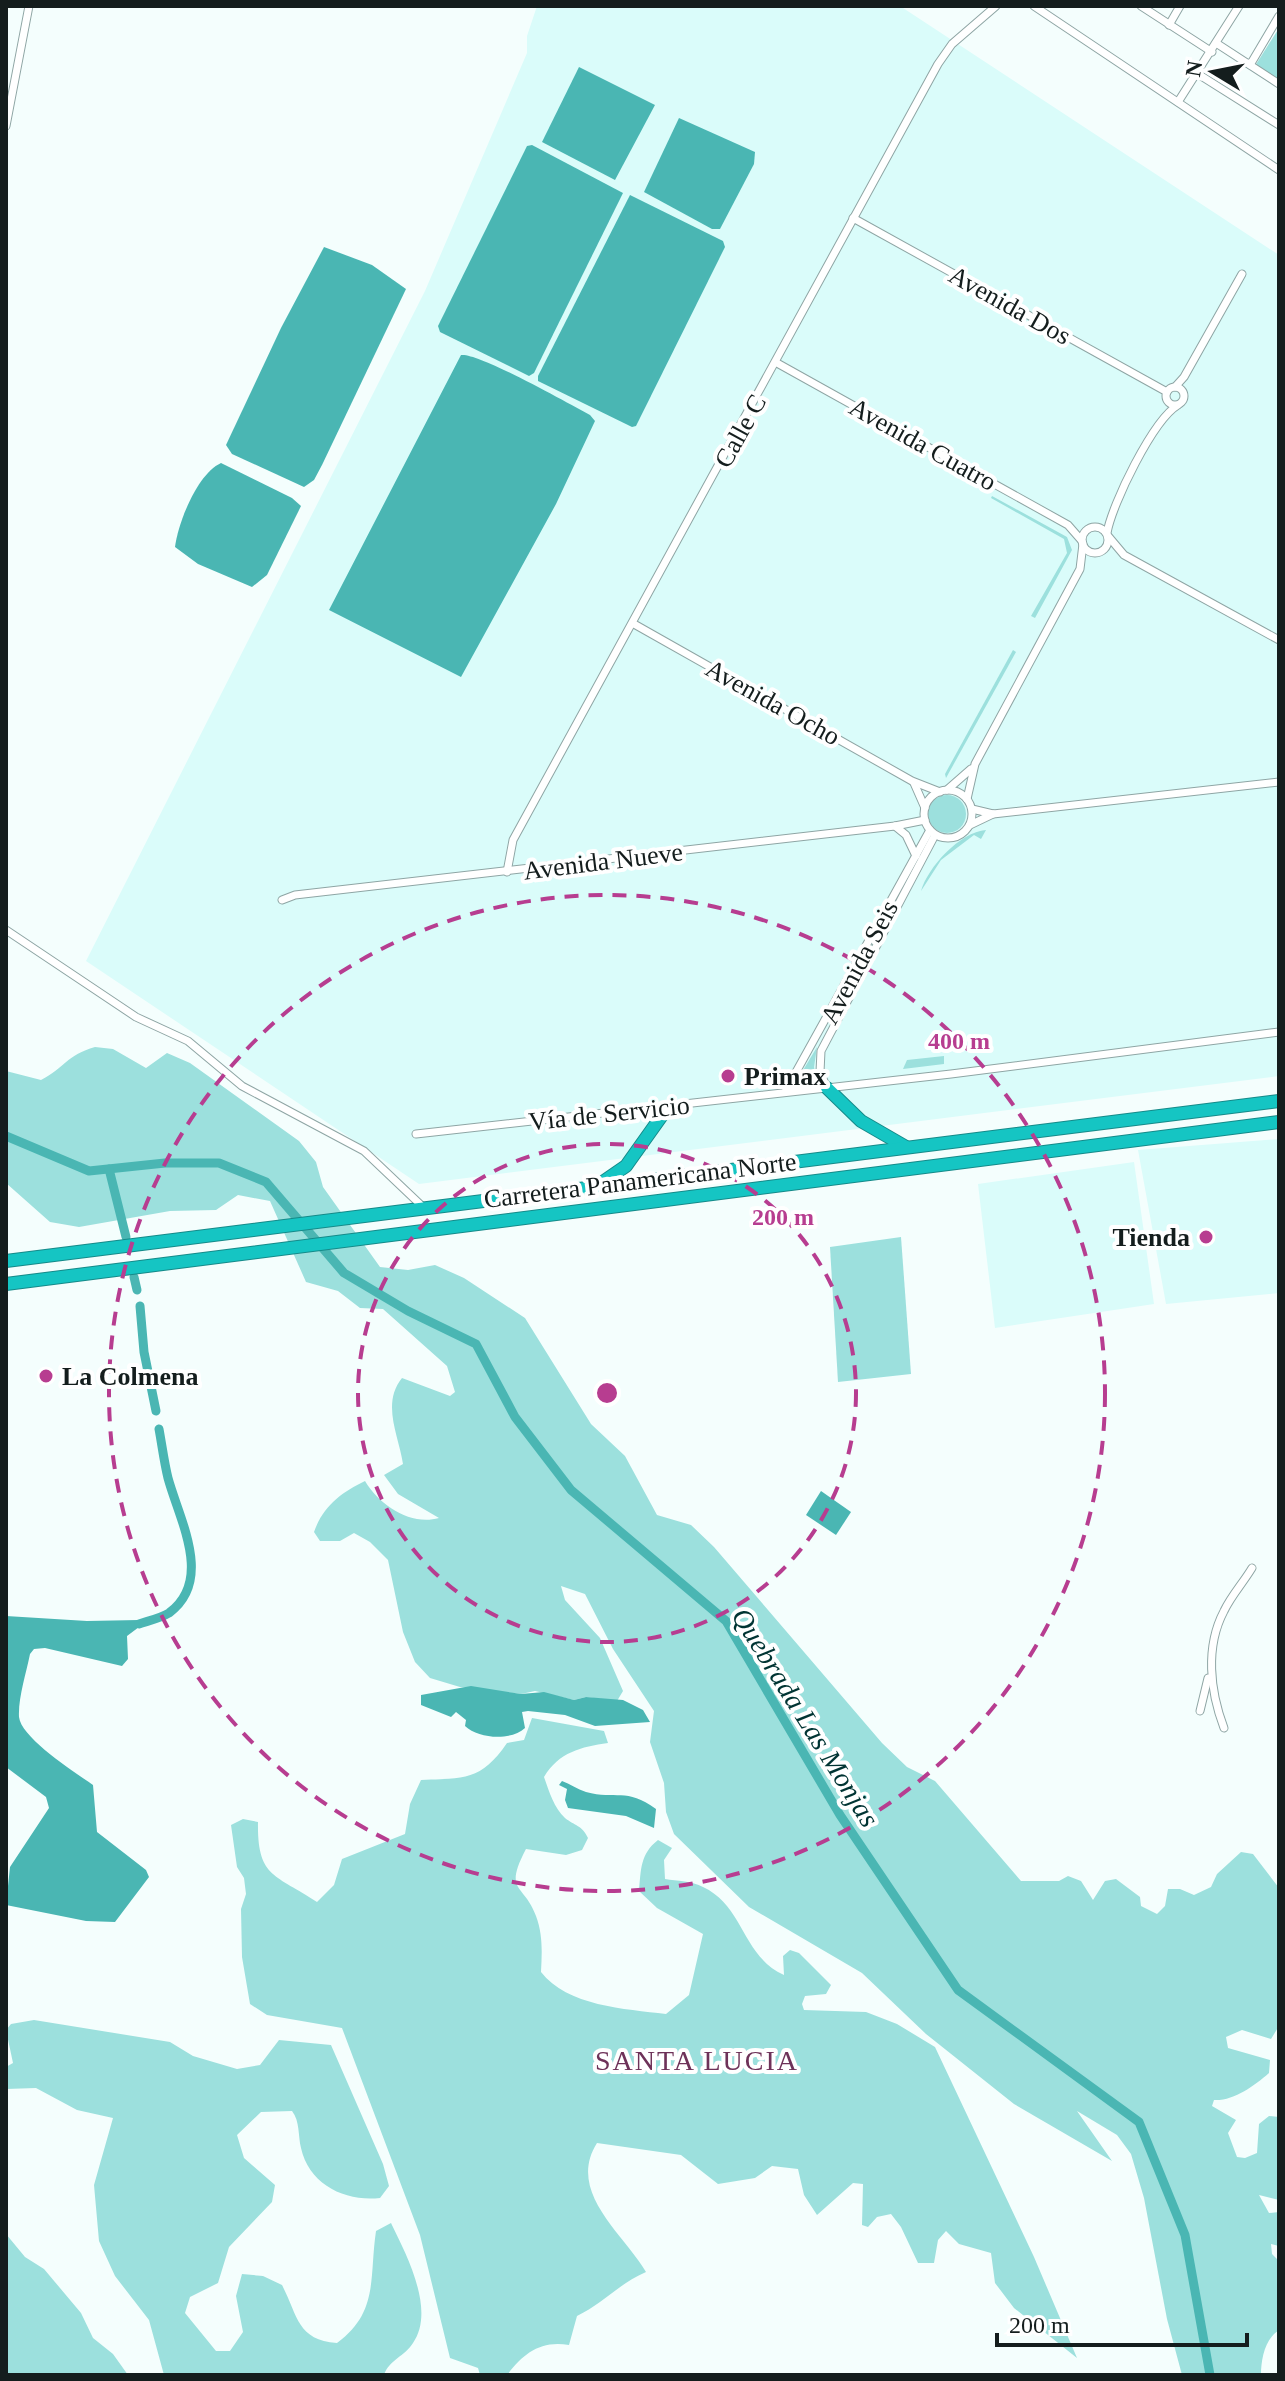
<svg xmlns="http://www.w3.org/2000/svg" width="1285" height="2381" viewBox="0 0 1285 2381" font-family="Georgia,serif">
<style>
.built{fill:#dafcfa}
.green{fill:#9ce0dd}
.water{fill:#4ab6b3}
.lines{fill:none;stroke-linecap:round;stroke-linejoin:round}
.canal{stroke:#4ab6b3;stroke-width:9}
.street-casing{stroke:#8ea5a4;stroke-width:9}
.highway-casing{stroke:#158a89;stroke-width:14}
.street{stroke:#fff;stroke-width:7}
.highway{stroke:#15c5c3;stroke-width:12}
.ring{fill:none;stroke:#b73d90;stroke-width:4;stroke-dasharray:14 10}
.poi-dot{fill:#b73d90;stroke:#fff;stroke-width:3}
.labels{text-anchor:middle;stroke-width:8;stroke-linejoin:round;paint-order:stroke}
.street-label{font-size:26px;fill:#141d1d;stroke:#fff}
.poi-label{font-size:26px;font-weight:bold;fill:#141d1d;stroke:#fff;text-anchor:start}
.water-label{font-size:28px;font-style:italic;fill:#003433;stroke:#fff}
.neighbourhood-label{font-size:28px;letter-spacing:2px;fill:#6e3259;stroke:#fff}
.centre{fill:#b73d90;stroke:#fff;stroke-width:4}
.ring-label{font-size:24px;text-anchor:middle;font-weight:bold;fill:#b73d90;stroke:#fff;stroke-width:8;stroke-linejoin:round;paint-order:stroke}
</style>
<rect width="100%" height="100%" fill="#f4fefd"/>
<g class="built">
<path d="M537,6H900L1279,255V1076L419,1184L86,961L425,291L527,53V36Z"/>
<path d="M1279,1139V1293L1166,1304L1138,1150Z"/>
<path d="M1134,1162L1154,1304L995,1328L978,1184Z"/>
</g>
<g class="green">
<path d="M1279,28V88L1253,69Z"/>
<path d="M992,496L1067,537L1072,550L1035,618L1031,616L1067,553L1064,539L991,498Z"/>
<path d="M1013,650L1016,652L946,778L945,774Z"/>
<circle cx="947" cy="814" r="19"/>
<path d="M986,830L981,839L974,835L941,860L921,891C928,867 960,832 986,830Z"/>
<path d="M95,1047L113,1049L146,1068L167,1053L190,1063L299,1141L316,1162L323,1187L380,1267L408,1270L435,1265L464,1278L525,1318L591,1424L625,1456L657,1515L691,1525L714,1547L882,1743L907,1767L935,1781L1021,1881H1059L1068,1876L1081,1881L1093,1900L1105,1881L1116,1879L1140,1897L1141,1906L1157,1914L1165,1906L1168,1889H1180L1194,1895L1211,1887L1217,1874L1241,1852L1253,1854L1279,1888V2026L1271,2039L1242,2030L1226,2037L1228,2048L1270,2060L1269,2073C1254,2086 1234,2101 1214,2100L1212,2106L1236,2120L1228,2133L1237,2157L1245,2158L1257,2153L1259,2124L1269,2116L1279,2117V2200L1259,2195L1269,2213L1279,2212V2246L1271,2244L1272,2254L1279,2261V2330C1265,2339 1261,2359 1261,2375H1182L1167,2319L1144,2198L1131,2154L1117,2135L1077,2111L1112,2161L1014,2104L926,2034L862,1973L749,1907L674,1834L666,1812L664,1783L650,1742L654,1711L613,1649L585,1594L561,1586L565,1600L600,1638L623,1691L617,1701L586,1697L574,1700L535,1691L521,1694L460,1687L430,1678L415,1662L403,1632L388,1560L370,1542L354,1533L340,1541H320L314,1532C323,1506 342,1492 365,1481C380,1506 411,1526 439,1518L398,1494L384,1475L403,1464C399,1436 381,1404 402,1378L450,1396L455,1392L447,1366L383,1309L360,1308L338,1291L306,1282L270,1201L238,1195L216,1210L170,1211L79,1227L50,1222L6,1183V1071L41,1080C64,1068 67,1055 95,1047Z"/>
<path d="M817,1047L814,1067L817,1083L801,1084L799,1077Z"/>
<path d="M944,1056V1064L903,1069L907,1060Z"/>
<path d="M901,1237L911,1374L838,1382L830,1247Z"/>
<path d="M532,1718L604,1731L608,1743C581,1747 559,1752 544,1777C549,1791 554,1808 565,1818C575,1826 582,1825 588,1838L582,1850L566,1855L526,1849C503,1893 524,1883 536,1916C543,1935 542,1952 541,1972C567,2006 625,2009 666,2014L689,1995L703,1934L657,1908L639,1891C641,1870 640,1854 658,1840L672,1848L664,1860L665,1879C677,1881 692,1881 703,1887C744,1906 742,1956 784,1975L783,1956L790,1950L799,1953L831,1985L826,1994L805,1996L802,2004L804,2010L866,2012L897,2024L935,2047L1034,2257L1077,2358L1014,2308L995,2283L991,2253L959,2244L946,2231L938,2240L934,2263H918L901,2227L891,2214L877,2217L868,2227L862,2225L863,2184L853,2183L817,2215L804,2195L798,2169L772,2166L755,2178L718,2184L681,2155L597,2143C566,2192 624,2234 646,2272C620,2283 602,2304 577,2316L569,2345C540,2340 523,2354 507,2375H480L478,2368L450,2358L420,2235L342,2028L267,2015L250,2004L242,1957L241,1909L246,1894L244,1878L237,1867L231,1825L243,1819L258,1822C257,1878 275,1874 317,1902L334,1885L342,1859L405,1834L410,1804L421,1780C464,1778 481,1781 507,1743L524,1740Z"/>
<path d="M34,2020L170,2042L193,2056L237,2069L260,2065L279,2040L331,2045L383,2164L389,2186L380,2198C346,2202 309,2185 301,2148C298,2136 300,2121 292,2111L261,2112L237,2135L244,2158L275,2185L272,2202L229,2247L218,2283L190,2297L185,2313L216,2351H230L243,2332L236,2296L242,2274L263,2276L282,2285C298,2316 297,2340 337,2343C379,2312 369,2278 376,2231L391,2223C406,2254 436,2310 413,2343C405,2356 389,2360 384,2375H164L149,2320L115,2276L99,2241L94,2185L113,2118L77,2110L36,2088L6,2089V2067L13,2063L6,2030L11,2024Z"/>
<path d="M6,2234L25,2257L44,2269L81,2313L93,2338L113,2354L128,2375H6Z"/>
</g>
<g class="water">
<path d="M579,67L655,105L615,180L542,142Z"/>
<path d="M679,118L755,152L754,164L720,229H712L644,192Z"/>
<path d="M532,145L623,193L534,373L529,376L440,332L438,326L527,146Z"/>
<path d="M630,195L723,241L725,247L636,426L632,427L538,381V376Z"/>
<path d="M324,247L372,265L406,289L322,465L314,480L304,487L232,454L226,445L281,328Z"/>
<path d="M461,355C478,352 569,404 590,415L595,421L556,504L461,677L329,610Z"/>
<path d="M221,463L292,498L301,506L267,575L252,587L198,564L175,547C178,523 197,474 221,463Z"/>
<path d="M821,1491L851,1512L836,1535L806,1515Z"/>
<path d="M6,1616L87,1621L139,1620V1627L127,1636L128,1659L122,1666L45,1648L34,1649L30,1654C26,1674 18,1698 19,1717C21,1738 76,1773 93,1785L97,1832L146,1870L149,1877L115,1922L86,1921L6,1905L10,1867L49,1808L46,1797L6,1767Z"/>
<path d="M471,1686L521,1694L544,1692L574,1700L586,1697L623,1700L643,1710L650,1722L595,1726L565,1715L528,1711L522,1712L525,1728C511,1741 479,1739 465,1726L466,1720L456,1712L451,1717L421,1705V1695Z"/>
<path d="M562,1781C570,1784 577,1789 586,1792C616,1800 626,1787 656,1809L654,1828L626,1816L568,1808L565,1800L567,1789L559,1785Z"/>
</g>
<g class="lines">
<g class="canal">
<path d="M6,1136L89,1171L165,1163H219L266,1182L344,1273L408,1311L476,1344L515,1417L571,1490L726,1621L840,1815L958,1990L1139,2122L1185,2235L1210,2375"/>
<path d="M109,1169L126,1237"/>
<path d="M134,1277L137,1290"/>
<path d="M140,1306L144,1352L156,1411"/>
<path d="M139,1624C148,1621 161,1618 169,1613C214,1580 179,1519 168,1478C164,1462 162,1445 159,1429"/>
</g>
<g class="street-casing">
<g id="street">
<path d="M1034,6L1279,170"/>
<path d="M1141,6L1212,52"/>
<path d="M1169,25L1180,6"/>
<path d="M1216,43L1279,84"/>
<path d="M1250,65L1279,16"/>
<path d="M1198,74L1279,125"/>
<path d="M1178,102L1239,6"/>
<path d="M6,126L29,6"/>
<path d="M853,218L1167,392"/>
<path d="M777,363L1068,525L1082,541"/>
<circle cx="1175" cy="396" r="9"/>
<path d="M1175,387L1184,377L1242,274"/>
<circle cx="1095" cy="540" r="13"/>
<path d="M1107,533C1112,504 1153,420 1178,405"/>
<path d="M1108,536L1124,555L1279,640"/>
<path d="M634,624L912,781L940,792"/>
<path d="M914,783L925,808"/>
<circle cx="948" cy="814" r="24"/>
<path d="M947,790L971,769"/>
<path d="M967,799L975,764L1080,569L1083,544"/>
<path d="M972,809L993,814L1279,782"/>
<path d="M970,825L993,814"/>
<path d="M895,826L906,835L916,856"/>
<path d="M507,872L513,840L938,64L952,44L996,6"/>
<path d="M282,900L295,895L895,826L925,820"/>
<path d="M6,930L136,1017L188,1041L242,1086L364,1151L424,1208"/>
<path d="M827,1088L820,1072L821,1051L935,835"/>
<path d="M785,1092L930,830"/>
<path d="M416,1134L951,1074L1279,1032"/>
<path d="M1200,1711L1208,1678"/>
<path d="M1224,1728C1210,1691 1205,1647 1224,1611C1231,1596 1243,1583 1252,1568"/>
</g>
</g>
<g class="highway-casing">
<g id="highway">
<path d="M827,1088L861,1121L906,1147"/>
<path d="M597,1186L626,1166L668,1107"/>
<path d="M6,1261L1279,1101"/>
<path d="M6,1284L1279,1122"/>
</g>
</g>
<use href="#street" class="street"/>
<use href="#highway" class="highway"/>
</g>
<g class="ring">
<circle cx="607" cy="1393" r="249"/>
<circle cx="607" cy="1393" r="498"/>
</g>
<g class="poi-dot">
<circle cx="728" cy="1076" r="8"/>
<circle cx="1206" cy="1237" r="8"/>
<circle cx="46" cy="1376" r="8"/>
</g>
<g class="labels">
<g class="street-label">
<text transform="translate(1010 305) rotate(29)" y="9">Avenida Dos</text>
<text transform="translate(740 431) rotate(-61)" y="9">Calle C</text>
<text transform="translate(923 444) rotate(29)" y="9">Avenida Cuatro</text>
<text transform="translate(773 702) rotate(29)" y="9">Avenida Ocho</text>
<text transform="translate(603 861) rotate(-7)" y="9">Avenida Nueve</text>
<text transform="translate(859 962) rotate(-62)" y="9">Avenida Seis</text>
<text transform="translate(609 1113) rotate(-6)" y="9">Vía de Servicio</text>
<text transform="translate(640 1180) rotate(-7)" y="9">Carretera Panamericana Norte</text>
</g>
<g class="poi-label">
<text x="744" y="1085">Primax</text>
<text x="1190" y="1246" text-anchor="end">Tienda</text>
<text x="62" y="1385">La Colmena</text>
</g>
<g class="water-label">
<text transform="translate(806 1717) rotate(58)" y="10">Quebrada Las Monjas</text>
</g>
<g class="neighbourhood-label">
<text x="697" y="2070">SANTA LUCIA</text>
</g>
</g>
<circle cx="607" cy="1393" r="12" class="centre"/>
<g class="ring-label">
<text x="959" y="1049">400 m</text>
<text x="783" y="1225">200 m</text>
</g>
<rect width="1285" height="2381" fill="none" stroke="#141d1d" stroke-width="16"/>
<g transform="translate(1213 72) rotate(280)" stroke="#ffffff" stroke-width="6" paint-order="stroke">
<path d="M0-6L14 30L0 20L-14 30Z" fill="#141d1d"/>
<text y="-12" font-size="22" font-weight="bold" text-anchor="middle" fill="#141d1d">N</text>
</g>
<path d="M997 2333v12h250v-12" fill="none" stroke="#141d1d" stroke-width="4"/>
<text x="1009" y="2333" font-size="24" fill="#141d1d" stroke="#ffffff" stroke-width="6" paint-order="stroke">200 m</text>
</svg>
